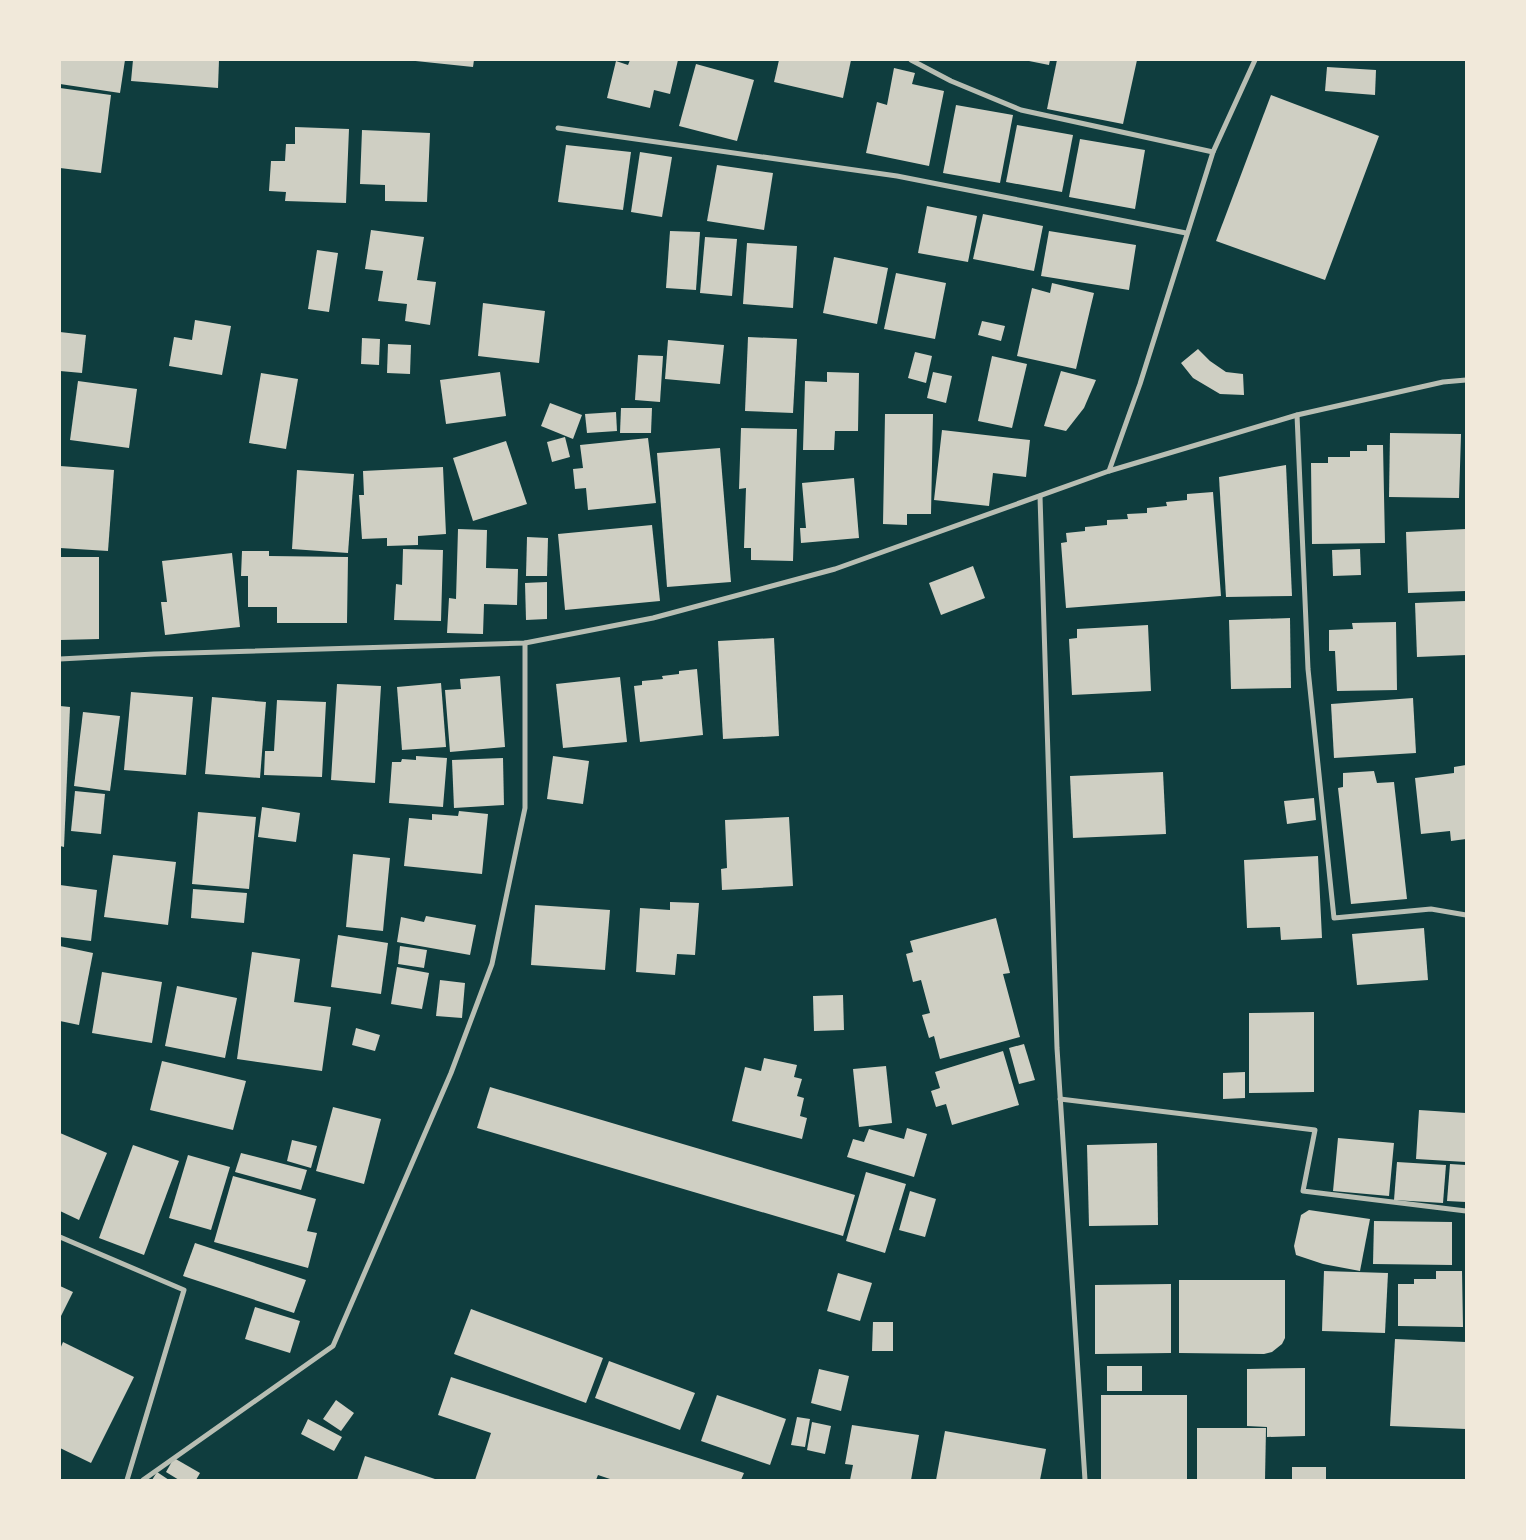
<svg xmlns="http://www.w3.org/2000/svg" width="1526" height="1540" viewBox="0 0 1526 1540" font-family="Ubuntu,sans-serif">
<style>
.building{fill:#cfcfc3}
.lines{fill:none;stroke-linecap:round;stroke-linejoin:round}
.minor{stroke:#b8beb3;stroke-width:5}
</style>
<rect width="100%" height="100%" fill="#0f3d3e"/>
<g class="building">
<path d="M60,60H125L120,93L60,84Z"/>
<path d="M133,60H219L218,88L131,81Z"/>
<path d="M406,60H474L473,67Z"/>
<path d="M630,60H678L670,94L654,90L650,108L607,98L616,61L628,65Z"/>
<path d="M779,60H851L843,98L774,82Z"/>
<path d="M1024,60H1050L1049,65Z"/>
<path d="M1057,60H1137L1123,124L1047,109Z"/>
<path d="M696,64L754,80L737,141L679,126Z"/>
<path d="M1327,67L1376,70L1375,95L1325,91Z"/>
<path d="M894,68L915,73L912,84L944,91L929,166L866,153L877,102L887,105Z"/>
<path d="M60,88L111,95L101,173L60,168Z"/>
<path d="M1271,95L1379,136L1325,280L1216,241Z"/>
<path d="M956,105L1013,115L1000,183L943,173Z"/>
<path d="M1017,125L1073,135L1062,192L1006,182Z"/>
<path d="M295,127L349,129L346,203L285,201L286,192L269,191L271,161H285L286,144H295Z"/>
<path d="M362,130L430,133L427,202L385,201V185L360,184Z"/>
<path d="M1080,139L1145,150L1135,209L1069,197Z"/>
<path d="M566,145L631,152L623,210L558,202Z"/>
<path d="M640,152L672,157L662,217L631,212Z"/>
<path d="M717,165L773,173L764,230L707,221Z"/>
<path d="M927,206L977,216L968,262L918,253Z"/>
<path d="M983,214L1043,226L1034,271L973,259Z"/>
<path d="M371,230L424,237L417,280L436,282L430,325L405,321L407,304L378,301L383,271L365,269Z"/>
<path d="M670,231L700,232L696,290L666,288Z"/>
<path d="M1049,231L1136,245L1129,290L1041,276Z"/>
<path d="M705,237L737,239L732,296L700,293Z"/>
<path d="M747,243L797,246L793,308L743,304Z"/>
<path d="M317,250L338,253L329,312L308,309Z"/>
<path d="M834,257L888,268L877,324L823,313Z"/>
<path d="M896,273L946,283L935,339L884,329Z"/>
<path d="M1052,283L1094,293L1076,369L1017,356L1032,288L1050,293Z"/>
<path d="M483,303L545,311L539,363L478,356Z"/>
<path d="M195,320L231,326L222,375L169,366L174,337L192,340Z"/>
<path d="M982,321L1005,326L1001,341L978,335Z"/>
<path d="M60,332L86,335L82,373L60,371Z"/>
<path d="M748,337L797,339L793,413L745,411Z"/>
<path d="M362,338L380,339L379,365L361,364Z"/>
<path d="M668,340L724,345L720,384L665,379Z"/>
<path d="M388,344L411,345L410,374L387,373Z"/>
<path d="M1198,349L1210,361L1226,372L1243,374L1244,395L1220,394L1193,378L1181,363Z"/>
<path d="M915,352L932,356L926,383L908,378Z"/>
<path d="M638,355L663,356L660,402L635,400Z"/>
<path d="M992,356L1027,364L1012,428L978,421Z"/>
<path d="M1061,371L1096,380L1084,408L1066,431L1044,426Z"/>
<path d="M500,372L506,416L446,424L440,380Z"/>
<path d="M827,372L859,373L858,431H835L834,450H803L805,381L827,382Z"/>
<path d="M933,372L952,376L946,403L927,398Z"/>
<path d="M261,373L298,379L286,449L249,443Z"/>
<path d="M78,381L137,389L129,448L70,440Z"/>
<path d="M550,403L582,415L573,439L541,426Z"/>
<path d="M621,408H652L651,433H620Z"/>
<path d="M616,412L617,431L587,433L585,414Z"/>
<path d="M885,414H933L931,514H907V525L883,524Z"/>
<path d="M741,428L797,429L793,561L751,560V548H744L746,488L739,489Z"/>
<path d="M942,430L1030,440L1026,477L993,473L989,506L934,500Z"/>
<path d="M1390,433L1461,434L1459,498L1389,497Z"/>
<path d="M565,437L570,457L552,462L547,442Z"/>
<path d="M648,438L656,503L588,510L586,488L575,489L573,469L583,468L580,445Z"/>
<path d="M506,441L527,504L473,521L453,458Z"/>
<path d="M1367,445H1383L1385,543L1312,544L1311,463H1328V457H1350V451H1367Z"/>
<path d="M720,448L731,582L667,587L657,453Z"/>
<path d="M1286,465L1292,596L1226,597L1219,477Z"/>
<path d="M60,466L114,470L108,551L60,548Z"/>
<path d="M443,467L446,534L418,536V545L387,546V538L362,539L359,495H364L363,471Z"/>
<path d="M297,470L354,474L348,553L292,549Z"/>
<path d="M854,478L859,538L801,543L800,528H806L802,483Z"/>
<path d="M1213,492L1221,596L1066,608L1061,543L1067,542L1066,533L1085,531V527L1107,525V520L1128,519L1127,514L1147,513V508L1167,506L1166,502L1187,500V494Z"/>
<path d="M652,525L660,601L565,610L558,534Z"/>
<path d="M458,529L487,530L486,568L518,569L517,605L484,604L483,634L447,633L449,598L456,599Z"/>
<path d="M1466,529V591L1408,593L1406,532Z"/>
<path d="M527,537L548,538L547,576H526Z"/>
<path d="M403,549L443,550L441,621L394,620L396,584L402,585Z"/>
<path d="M1360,549L1361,575L1333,576L1332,550Z"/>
<path d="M242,551H269V556L348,557L347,623H277V607H248V576H241Z"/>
<path d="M232,553L240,627L165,635L161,602H167L162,561Z"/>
<path d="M60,557H99V639L60,640Z"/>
<path d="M973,566L985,598L941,615L929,583Z"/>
<path d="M547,582V619L526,620L525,583Z"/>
<path d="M1466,601V655L1417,657L1415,603Z"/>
<path d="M1290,618L1291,688L1231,689L1229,620Z"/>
<path d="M1396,622L1397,690L1337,691L1335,651H1329V630L1353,629L1352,623Z"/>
<path d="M1148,625L1151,691L1072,695L1069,639L1077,638V629Z"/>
<path d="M774,638L779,736L723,739L718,641Z"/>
<path d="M697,669L703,735L640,742L634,686L642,685V681L663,679L662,676L679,674V671Z"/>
<path d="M500,676L505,747L450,752L445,690L461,689L460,679Z"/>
<path d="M620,677L627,742L563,748L556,684Z"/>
<path d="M441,683L446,747L402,750L397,687Z"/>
<path d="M337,684L381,686L375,783L331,780Z"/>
<path d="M131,692L193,697L186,775L124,770Z"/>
<path d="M212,697L266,702L260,778L205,774Z"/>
<path d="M1413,698L1416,753L1334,758L1331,704Z"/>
<path d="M277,700L326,702L322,777L264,775L265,751H274Z"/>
<path d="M60,706L70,707L64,847L60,846Z"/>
<path d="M83,712L120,716L110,791L74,786Z"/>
<path d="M416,756L447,758L443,807L389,803L392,762H401L402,759L416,760Z"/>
<path d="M553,756L589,761L583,804L547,799Z"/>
<path d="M503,758L504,805L454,808L452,760Z"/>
<path d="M1466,765V839L1451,841L1450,831L1421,834L1415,778L1454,773V767Z"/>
<path d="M1374,771L1377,783L1394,782L1407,899L1351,904L1338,788L1343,787V773Z"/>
<path d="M1163,772L1166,834L1073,838L1070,776Z"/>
<path d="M75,791L105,794L101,834L71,831Z"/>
<path d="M1314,798L1316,820L1287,824L1284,801Z"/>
<path d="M262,807L300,813L296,842L258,837Z"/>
<path d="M459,811L488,814L482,874L404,866L409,818L432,820V814L458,816Z"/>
<path d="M198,812L256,817L249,889L192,884Z"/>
<path d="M789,817L793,886L722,890L721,869L727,868L725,820Z"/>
<path d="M353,854L390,858L383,931L346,927Z"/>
<path d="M113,855L176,862L168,925L104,917Z"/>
<path d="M1318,856L1322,938L1281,940L1280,927L1247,928L1244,860Z"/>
<path d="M60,885L97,890L91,941L60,937Z"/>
<path d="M193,889L247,893L244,923L191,918Z"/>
<path d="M670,902L699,903L695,955L677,954L675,975L636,972L640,908L670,910Z"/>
<path d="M535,905L610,910L605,970L531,965Z"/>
<path d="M426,916L476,925L470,955L397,942L401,917L424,922Z"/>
<path d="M996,918L1010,973L1003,974L1020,1037L940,1059L934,1036L929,1038L922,1015L930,1013L921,980L913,982L906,954L913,952L910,941Z"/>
<path d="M1424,928L1428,980L1357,985L1352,934Z"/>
<path d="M338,935L388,943L381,994L331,987Z"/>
<path d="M60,946L93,953L79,1025L60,1021Z"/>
<path d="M400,946L427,950L424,968L398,964Z"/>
<path d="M252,952L300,959L294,1002L331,1007L322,1071L237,1059Z"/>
<path d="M397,967L429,973L422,1009L391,1004Z"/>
<path d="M102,972L162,982L152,1043L92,1033Z"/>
<path d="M440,980L465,983L462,1018L436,1016Z"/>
<path d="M177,986L237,998L225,1058L165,1046Z"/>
<path d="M843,995L844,1030L814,1031L813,996Z"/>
<path d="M1314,1012V1092L1249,1093V1013Z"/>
<path d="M356,1028L380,1035L375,1051L352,1045Z"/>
<path d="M1024,1044L1035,1080L1019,1084L1009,1048Z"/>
<path d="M1003,1051L1019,1105L952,1125L946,1104L936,1107L931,1091L940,1088L935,1072Z"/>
<path d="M764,1058L797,1065L794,1077L802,1079L797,1096L804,1098L800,1116L807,1118L802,1139L732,1121L745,1067L761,1071Z"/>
<path d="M162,1061L246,1081L233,1130L150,1110Z"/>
<path d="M886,1066L892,1123L859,1127L853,1069Z"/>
<path d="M1245,1072V1098L1223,1099V1073Z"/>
<path d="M490,1087L855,1195L843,1236L477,1128Z"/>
<path d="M333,1107L381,1119L364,1184L316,1171Z"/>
<path d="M1419,1110L1466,1113V1162L1416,1159Z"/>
<path d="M907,1128L927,1134L914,1177L847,1157L853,1139L864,1142L869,1129L904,1139Z"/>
<path d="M60,1133L107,1153L79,1220L60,1211Z"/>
<path d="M1338,1138L1394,1143L1389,1196L1333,1191Z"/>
<path d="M292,1140L317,1146L311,1168L287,1161Z"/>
<path d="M1157,1143L1158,1225L1089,1226L1087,1145Z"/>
<path d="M133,1145L179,1161L144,1255L99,1238Z"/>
<path d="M241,1153L307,1170L301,1190L235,1172Z"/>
<path d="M188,1155L230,1167L211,1230L169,1218Z"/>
<path d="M1397,1162L1446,1165L1443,1203L1394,1200Z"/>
<path d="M1450,1164L1466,1165V1202L1447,1201Z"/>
<path d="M866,1172L906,1184L885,1253L846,1241Z"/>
<path d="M233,1176L316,1199L307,1231L317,1233L308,1268L214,1242Z"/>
<path d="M910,1191L936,1199L925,1237L899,1230Z"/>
<path d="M1309,1210L1370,1219L1360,1271L1323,1264L1296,1255L1294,1246L1301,1215Z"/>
<path d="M1374,1221L1452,1222V1265L1373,1264Z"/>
<path d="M195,1243L306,1280L294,1313L183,1276Z"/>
<path d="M1324,1271L1388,1273L1385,1333L1322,1331Z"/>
<path d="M1436,1271H1462L1463,1327L1398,1326V1284H1414V1279H1436Z"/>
<path d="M838,1273L872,1283L860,1321L827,1311Z"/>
<path d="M1179,1280H1285V1338L1282,1344L1272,1352L1264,1354L1179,1353Z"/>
<path d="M1171,1284V1353L1095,1354V1285Z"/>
<path d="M60,1286L73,1292L60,1318Z"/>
<path d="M255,1307L300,1321L290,1353L245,1339Z"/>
<path d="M471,1309L603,1358L586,1403L454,1354Z"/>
<path d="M873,1322H893V1351H872Z"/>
<path d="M1395,1339L1466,1342V1429L1390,1426Z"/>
<path d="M63,1342L134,1377L91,1463L60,1448V1349Z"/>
<path d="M609,1361L695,1393L680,1430L595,1398Z"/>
<rect x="1107" y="1366" width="35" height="25"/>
<path d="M1305,1368V1436L1267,1437V1427L1247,1426V1369Z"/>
<path d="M819,1369L849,1376L841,1411L811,1403Z"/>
<path d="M451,1377L744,1473L741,1480H613L598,1475L596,1480H475L491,1433L438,1415Z"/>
<path d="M717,1395L786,1419L770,1465L701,1441Z"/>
<rect x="1101" y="1395" width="86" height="85"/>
<path d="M336,1400L354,1413L341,1431L323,1419Z"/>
<path d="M797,1417L810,1419L805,1447L791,1445Z"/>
<path d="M308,1419L342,1437L334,1451L301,1434Z"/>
<path d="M812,1422L831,1426L825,1454L807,1450Z"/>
<path d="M852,1425L919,1435L911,1480H850L853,1465L845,1464Z"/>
<path d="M1197,1428H1266L1265,1480H1197Z"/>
<path d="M945,1431L1046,1449L1040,1480H936Z"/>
<path d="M365,1456L438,1480H357Z"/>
<path d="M174,1458L200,1473L196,1480H179L166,1472Z"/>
<rect x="1292" y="1467" width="34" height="13"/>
<path d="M157,1472L169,1480H152Z"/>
</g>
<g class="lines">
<g class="minor">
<path d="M911,60L951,81L1021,110L1213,152"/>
<path d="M558,128L897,176L1186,233"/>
<path d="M1297,415L1308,669L1334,918L1431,909L1466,915"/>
<path d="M1109,471L1140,384L1213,152L1255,60"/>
<path d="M1040,496L1057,1048L1085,1480"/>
<path d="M60,659L154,654L525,643L653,618L835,569L1109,471L1297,415L1443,382L1466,380"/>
<path d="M1060,1099L1315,1130L1303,1191L1466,1211"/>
<path d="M60,1237L184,1290L127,1480"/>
<path d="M143,1480L333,1346L451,1073L492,964L525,808V643"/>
</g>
</g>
<rect width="1526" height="1540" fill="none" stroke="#f1e9da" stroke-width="122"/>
</svg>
